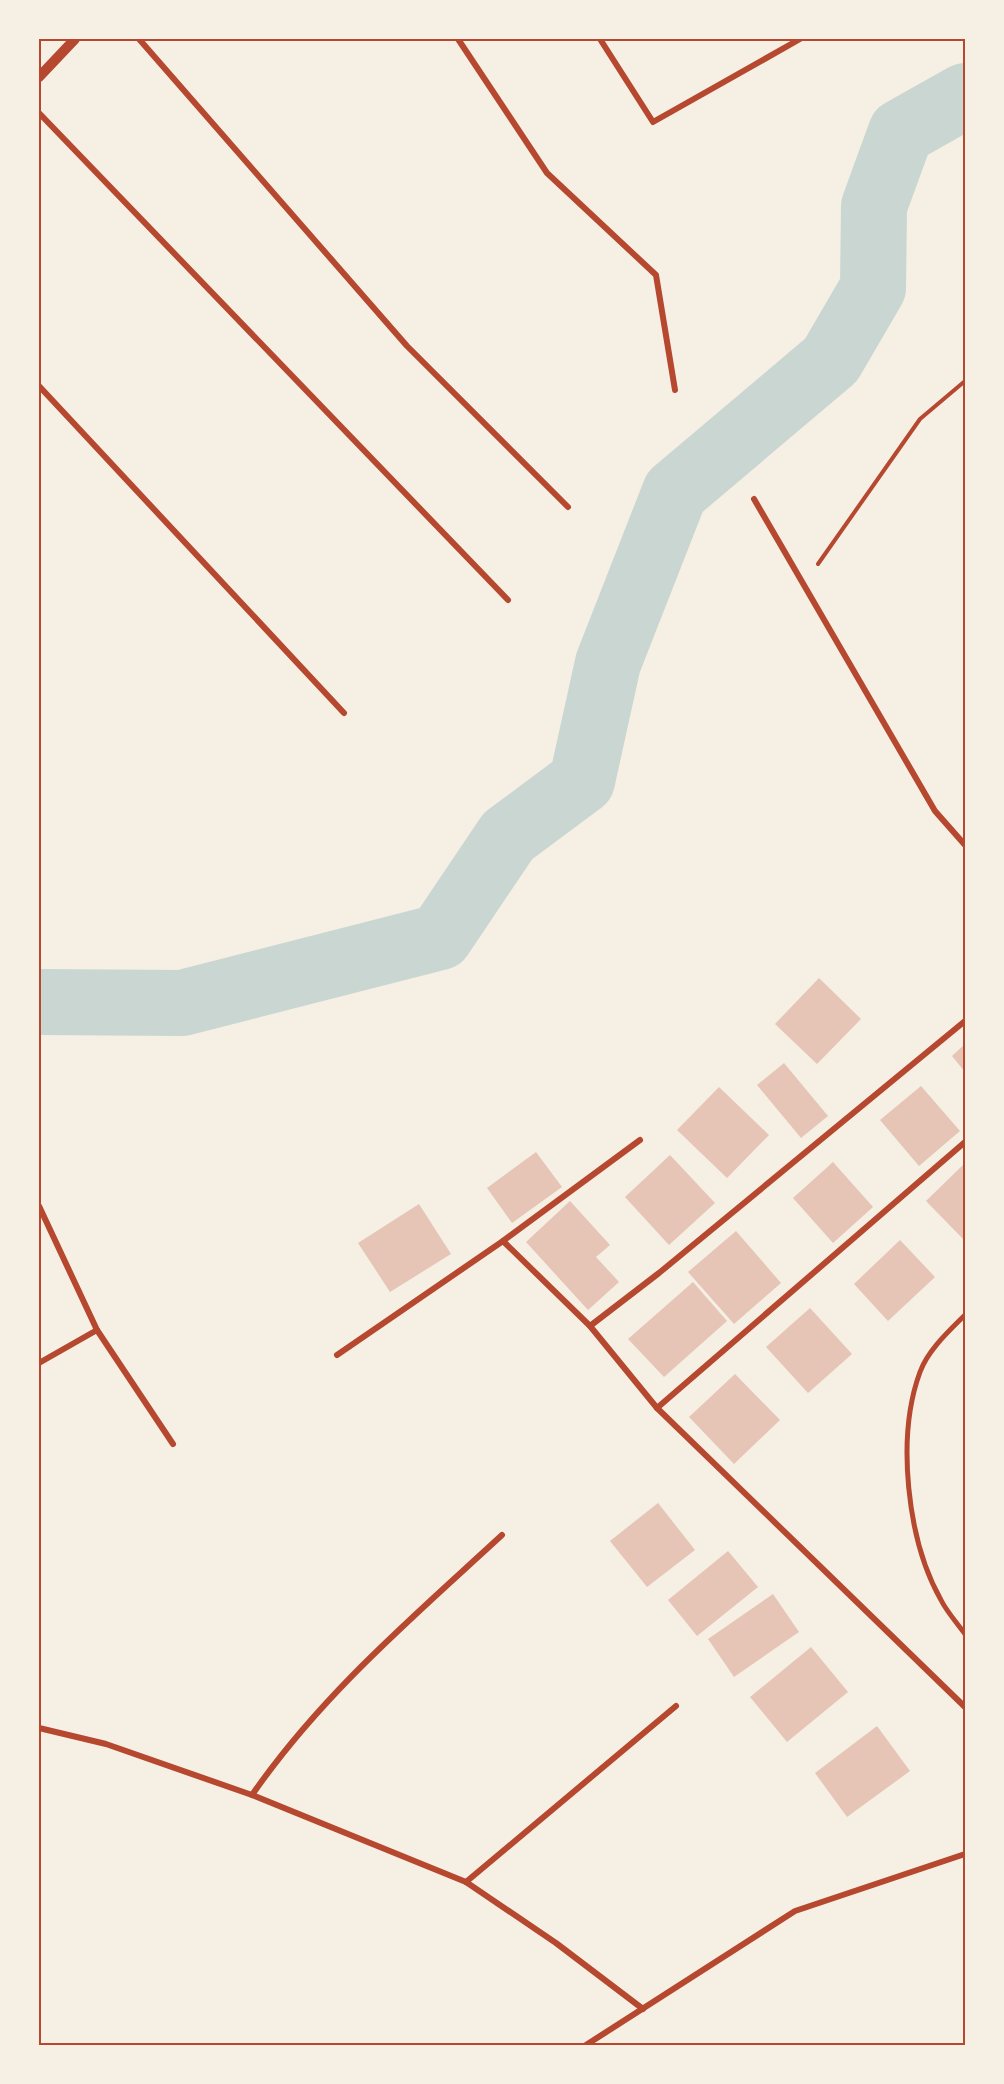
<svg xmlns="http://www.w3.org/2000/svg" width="1004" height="2084" viewBox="0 0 1004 2084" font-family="Overpass,sans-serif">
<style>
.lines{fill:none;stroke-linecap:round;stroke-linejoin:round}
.river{stroke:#c9d6d2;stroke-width:66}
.building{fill:#e6c5b7}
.path{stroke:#b5482f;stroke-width:4}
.pedestrian{stroke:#b5482f;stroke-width:5}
.minor{stroke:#b5482f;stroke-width:6}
.tertiary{stroke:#b5482f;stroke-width:10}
.neatline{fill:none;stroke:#b5482f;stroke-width:2}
</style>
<rect width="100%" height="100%" fill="#f6efe4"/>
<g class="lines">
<path class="river" d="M39,1002L182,1003L440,937L508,836L582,781L608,663L675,492L831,360L873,288L874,206L901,132L965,96"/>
</g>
<g class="building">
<path d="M819,978L861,1019L817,1064L775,1024Z"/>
<path d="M965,1044V1072L952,1056Z"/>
<path d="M784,1063L828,1116L801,1138L757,1085Z"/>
<path d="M921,1086L960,1131L919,1166L880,1120Z"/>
<path d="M719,1087L769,1135L727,1178L677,1130Z"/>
<path d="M536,1152L562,1187L512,1223L487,1188Z"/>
<path d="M670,1155L715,1203L669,1245L625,1197Z"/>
<path d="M833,1162L873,1207L833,1243L793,1198Z"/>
<path d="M965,1163V1241L926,1201Z"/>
<path d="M570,1201L610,1245L596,1257L619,1282L588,1310L526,1242Z"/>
<path d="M419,1204L451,1254L390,1292L358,1243Z"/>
<path d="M736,1231L781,1283L734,1324L688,1272Z"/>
<path d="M900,1240L935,1277L888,1321L854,1284Z"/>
<path d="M693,1282L727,1321L664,1377L628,1339Z"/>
<path d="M810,1308L852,1354L808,1393L766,1347Z"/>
<path d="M735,1374L780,1420L734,1464L689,1417Z"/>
<path d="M658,1503L695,1550L647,1587L610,1541Z"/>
<path d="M728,1551L758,1587L697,1636L668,1600Z"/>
<path d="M773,1594L799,1632L734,1677L708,1639Z"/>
<path d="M811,1647L848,1692L787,1742L750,1697Z"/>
<path d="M877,1726L910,1771L847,1817L815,1773Z"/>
</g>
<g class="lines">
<path class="path" d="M818,564L920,419L965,381"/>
<path class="pedestrian" d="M965,1315C949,1331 928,1350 920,1372C896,1437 907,1540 941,1600C947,1612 957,1623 965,1634"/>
<g class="minor">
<path d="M139,39L407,346L568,507"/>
<path d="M458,39L547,173L656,275L675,390"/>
<path d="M600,39L653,122L800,39"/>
<path d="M39,113L508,600"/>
<path d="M39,386L344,713"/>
<path d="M754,499L935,811L965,845"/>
<path d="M39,1206L97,1330L173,1444"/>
<path d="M503,1241L590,1326L657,1408L965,1707"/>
<path d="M590,1326L659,1273L965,1021"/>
<path d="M337,1355L503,1241L640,1140"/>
<path d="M39,1363L97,1330"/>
<path d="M657,1408L965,1142"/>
<path d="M39,1728L106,1744L252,1795L466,1882L556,1943L643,2009"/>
<path d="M252,1795C321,1695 413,1617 502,1535"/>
<path d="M466,1882L676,1706"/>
<path d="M586,2045L795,1911L965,1854"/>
</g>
<path class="tertiary" d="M39,77L75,39"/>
</g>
<rect width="1004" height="2084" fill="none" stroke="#f6efe4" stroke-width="81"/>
<rect x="40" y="40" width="924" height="2004" class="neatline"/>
</svg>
